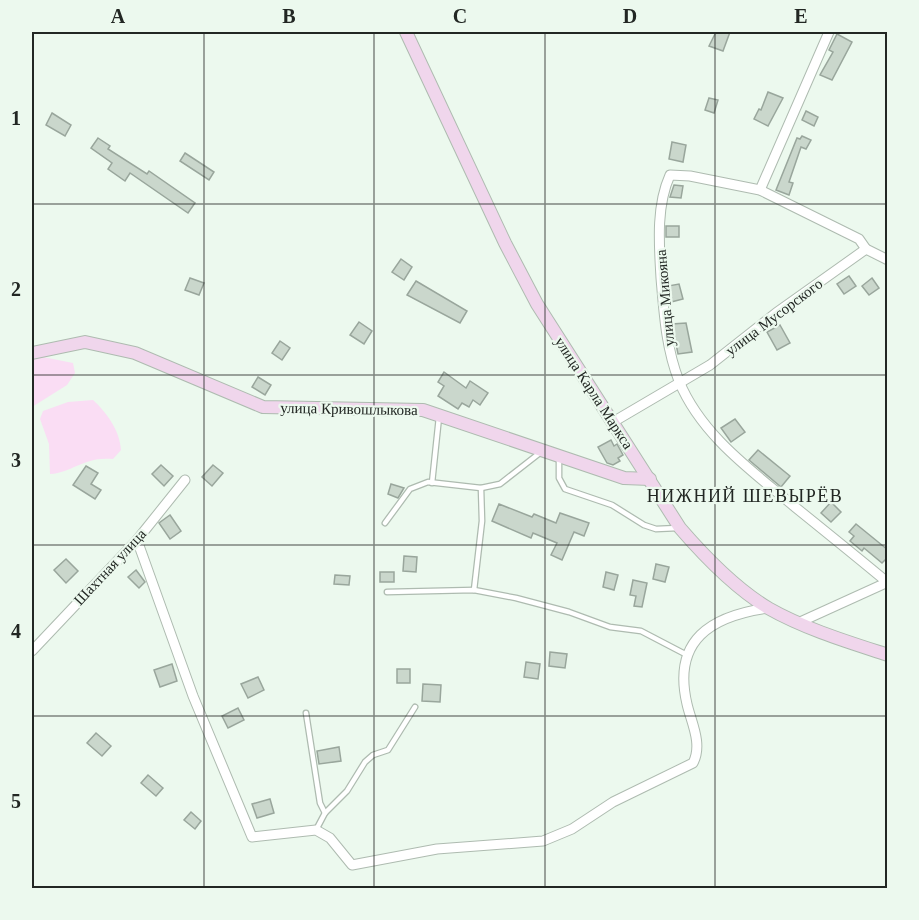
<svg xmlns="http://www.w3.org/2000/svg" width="919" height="920" viewBox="0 0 919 920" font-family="Georgia,serif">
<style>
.green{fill:#faddf4}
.building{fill:#cad7cc;stroke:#99a69c;stroke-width:1.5}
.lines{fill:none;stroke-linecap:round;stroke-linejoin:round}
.lane-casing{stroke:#aebbb0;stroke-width:7}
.street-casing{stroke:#aebbb0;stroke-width:11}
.secondary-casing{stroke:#aebbb0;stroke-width:14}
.lane{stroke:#fff;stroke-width:4.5}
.street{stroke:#fff;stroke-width:9}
.secondary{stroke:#f0d6ec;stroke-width:12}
.grid{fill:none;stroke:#222723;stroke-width:1.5;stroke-opacity:0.55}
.labels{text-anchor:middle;stroke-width:4.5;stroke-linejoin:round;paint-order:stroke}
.street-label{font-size:15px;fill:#222723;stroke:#ecf9ee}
.quarter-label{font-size:18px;letter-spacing:1.5px;fill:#222723;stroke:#ecf9ee}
.neatline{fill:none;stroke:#222723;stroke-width:2}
.grid-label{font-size:20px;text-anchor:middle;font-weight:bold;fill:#222723}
</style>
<rect width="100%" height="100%" fill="#ecf9ee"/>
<g class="green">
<path d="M32,347L38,356L73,363L75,373L67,385L32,407Z"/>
<path d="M93,400C107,413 120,431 121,450L113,459C84,456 74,472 50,474L49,444L40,419L43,411L68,402Z"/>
</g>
<g class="building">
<path d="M716,32H730L723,51L709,46Z"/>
<path d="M837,34L852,42L832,80L820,75L833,52L829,50Z"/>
<path d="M768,92L783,98L768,126L754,119L759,109L761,110Z"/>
<path d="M709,98L718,100L714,113L705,110Z"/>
<path d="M806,111L818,117L814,126L802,120Z"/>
<path d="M52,113L71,125L65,136L46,125Z"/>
<path d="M802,136L811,140L806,149L801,147L789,182L793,183L789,195L776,190L797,138L800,139Z"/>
<path d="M98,138L110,146L108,149L147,174L149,171L195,203L188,213L130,173L125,181L108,169L112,163L91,148Z"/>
<path d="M672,142L686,145L683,162L669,159Z"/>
<path d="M185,153L214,172L209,180L180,161Z"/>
<path d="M674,185L683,186L681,198L670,197Z"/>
<rect x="666" y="226" width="13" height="11"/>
<path d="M401,259L412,267L404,280L392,272Z"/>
<path d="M849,276L856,286L844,294L837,284Z"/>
<path d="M190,278L204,283L199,295L185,290Z"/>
<path d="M872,278L879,288L869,295L862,286Z"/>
<path d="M416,281L467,311L460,323L407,295Z"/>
<path d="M679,284L683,299L671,302L668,286Z"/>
<path d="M359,322L372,331L364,344L350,335Z"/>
<path d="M686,323L692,352L678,354L672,324Z"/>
<path d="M780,325L790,343L777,350L767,332Z"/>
<path d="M280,341L290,348L282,360L272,353Z"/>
<path d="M444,372L466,388L470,381L488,393L480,405L473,400L469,407L462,403L458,409L438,396L444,386L438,382Z"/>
<path d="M258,377L271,385L265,395L252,387Z"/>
<path d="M735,419L745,432L731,442L721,428Z"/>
<path d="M611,440L614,446L617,444L623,455L618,458L620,461L613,465L607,463L598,447Z"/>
<path d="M758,450L790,476L781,487L749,460Z"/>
<path d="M161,465L173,476L164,486L152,474Z"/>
<path d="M213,465L223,473L212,486L202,477Z"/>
<path d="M86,466L98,473L91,484L101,490L95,499L73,485Z"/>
<path d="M391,484L404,488L398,498L388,494Z"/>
<path d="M831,502L841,512L831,522L821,513Z"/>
<path d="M499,504L532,517L534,514L556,523L560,513L589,523L584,536L574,532L562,560L551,555L557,543L533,533L531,538L492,521Z"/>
<path d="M170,515L181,531L170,539L159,523Z"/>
<path d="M856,524L888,550V557L882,563L864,548L862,551L850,541L854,536L849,532Z"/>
<path d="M404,556L417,557L416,572L403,571Z"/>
<path d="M66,559L78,571L66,583L54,570Z"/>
<path d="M656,564L669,567L665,582L653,579Z"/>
<path d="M136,570L145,582L139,588L128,577Z"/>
<rect x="380" y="572" width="14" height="10"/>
<path d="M606,572L618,575L614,590L603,587Z"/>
<path d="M335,575L350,576L349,585L334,584Z"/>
<path d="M633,580L647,583L642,607L634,606L636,596L630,595Z"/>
<path d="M550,652L567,654L565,668L549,666Z"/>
<path d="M526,662L540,664L538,679L524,677Z"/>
<path d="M172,664L177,681L160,687L154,670Z"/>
<rect x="397" y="669" width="13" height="14"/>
<path d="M258,677L264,690L248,698L241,684Z"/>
<path d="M423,684L441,685L440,702L422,701Z"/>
<path d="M238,708L244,720L228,728L222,716Z"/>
<path d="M96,733L111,746L102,756L87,743Z"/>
<path d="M339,747L341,761L319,764L317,751Z"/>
<path d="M148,775L163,788L156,796L141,783Z"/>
<path d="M270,799L274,813L257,818L252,804Z"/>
<path d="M191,812L201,821L195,829L184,820Z"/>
</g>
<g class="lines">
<g class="lane-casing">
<g id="lane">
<path d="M559,459V478L565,489L612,505L644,525L656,529L678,528"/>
<path d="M432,483L439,417"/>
<path d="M385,523L410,489L428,482L481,488L500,484L541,452"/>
<path d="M474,590L482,521L481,488"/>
<path d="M387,592L474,590L516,598L569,612L610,627L641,631L687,655"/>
<path d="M306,713L320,803L325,813"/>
<path d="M316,830L325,813L347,791L365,762L373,755L388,750L415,707"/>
</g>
</g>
<g class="street-casing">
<g id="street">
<path d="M760,190L829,32"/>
<path d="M613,422L710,365L776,313L866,249"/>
<path d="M137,540L193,696L252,837L316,830L330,838L352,865L437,849L543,841L572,829L613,802L693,763C703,744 691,722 687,704C672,640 711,616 768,608"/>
<path d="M887,582C857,557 826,532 795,507C752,471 701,435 679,381C666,348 664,313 661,278C659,244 656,206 670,175L690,176L760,190L859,239L866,249L888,260"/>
<path d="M800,622L888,582"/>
<path d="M32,651L137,540L185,480"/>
</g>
</g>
<g class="secondary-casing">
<g id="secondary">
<path d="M406,32L505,243L537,304L680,528C705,557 735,588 768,608C805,629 848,642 888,655"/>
<path d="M32,353L85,342L135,353L263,407L423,410L624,478L650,479"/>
</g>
</g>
<use href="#lane" class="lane"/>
<use href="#street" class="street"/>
<use href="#secondary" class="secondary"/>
</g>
<path class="grid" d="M204,32V888M374,32V888M545,32V888M715,32V888M32,204H888M32,375H888M32,545H888M32,716H888"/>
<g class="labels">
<g class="street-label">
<text transform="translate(665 298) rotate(-95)" y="5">улица Микояна</text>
<text transform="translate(774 317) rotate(-37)" y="5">улица Мусорского</text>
<text transform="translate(594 393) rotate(57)" y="5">улица Карла Маркса</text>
<text transform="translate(349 409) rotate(1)" y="5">улица Кривошлыкова</text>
<text transform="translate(110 567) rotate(-47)" y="5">Шахтная улица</text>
</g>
<g class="quarter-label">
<text x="745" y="502">НИЖНИЙ ШЕВЫРЁВ</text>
</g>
</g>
<rect width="919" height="920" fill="none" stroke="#ecf9ee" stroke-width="66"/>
<rect x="33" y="33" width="853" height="854" class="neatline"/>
<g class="grid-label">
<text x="118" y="23">A</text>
<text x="289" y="23">B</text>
<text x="460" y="23">C</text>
<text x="630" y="23">D</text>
<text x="801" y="23">E</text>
<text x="16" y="125">1</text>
<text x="16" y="296">2</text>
<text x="16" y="467">3</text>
<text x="16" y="638">4</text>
<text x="16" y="808">5</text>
</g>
</svg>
